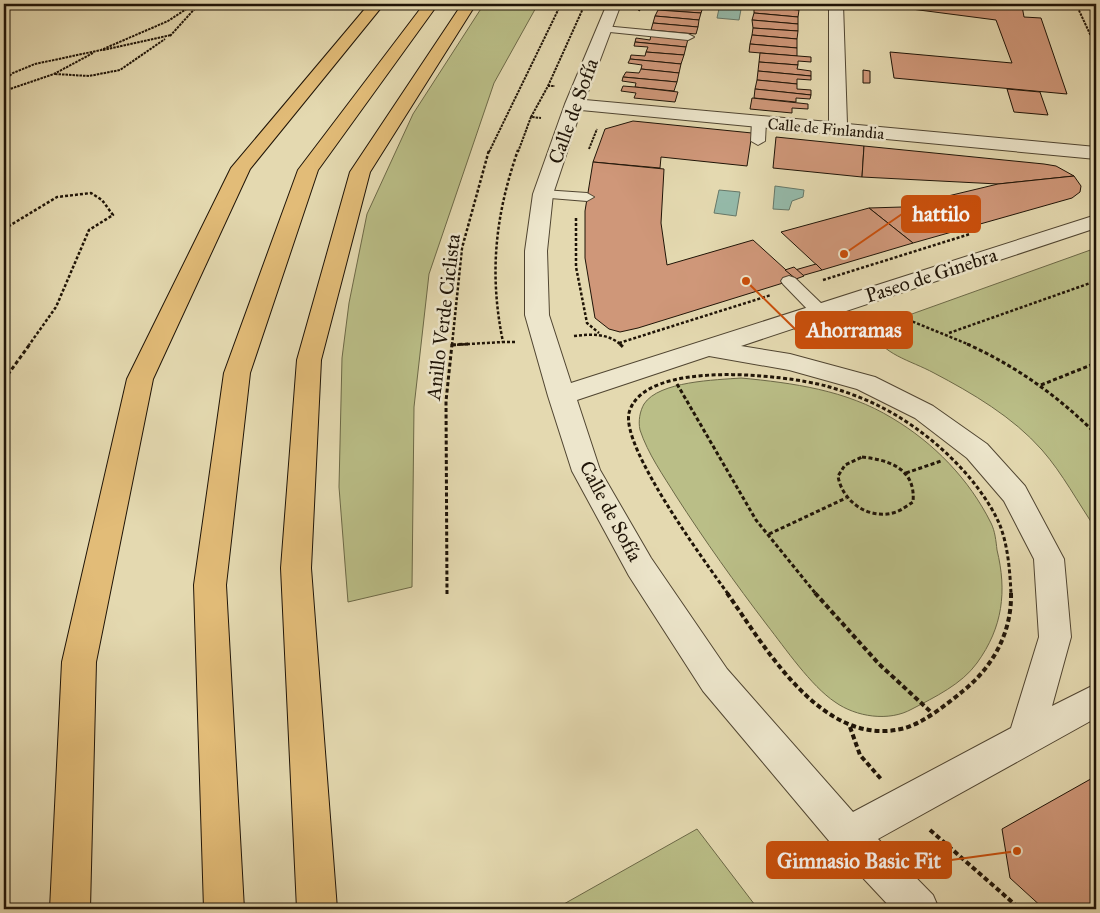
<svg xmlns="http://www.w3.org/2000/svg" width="1100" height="913" viewBox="0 0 1100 913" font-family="'IM FELL Great Primer',serif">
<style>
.green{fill:#babe87;stroke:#6c6947}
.water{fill:#95baaa;stroke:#667869}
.building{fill:#cf9779;stroke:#1f1407}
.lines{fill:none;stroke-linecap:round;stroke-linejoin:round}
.service-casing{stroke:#504531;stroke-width:2}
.minor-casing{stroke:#504531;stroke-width:2}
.motorway-casing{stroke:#1f1407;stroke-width:2}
.path-far3{stroke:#1f1407;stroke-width:2;stroke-dasharray:2.5 1;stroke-linecap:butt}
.path-far2{stroke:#1f1407;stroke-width:2.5;stroke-dasharray:3 2;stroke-linecap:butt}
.path-far1{stroke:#1f1407;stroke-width:3;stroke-dasharray:4 2.5;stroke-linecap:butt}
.path{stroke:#1f1407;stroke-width:4;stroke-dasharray:5 3;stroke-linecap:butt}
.service{fill:#ede6cc;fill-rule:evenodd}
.minor{fill:#ede6cc;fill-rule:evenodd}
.motorway{fill:#e2bc78;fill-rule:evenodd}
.labels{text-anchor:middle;stroke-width:5;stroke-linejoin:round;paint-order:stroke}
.far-street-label{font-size:16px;fill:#1f1407;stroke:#ede6cc}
.street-label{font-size:20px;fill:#1f1407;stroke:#ede6cc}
.leader{fill:none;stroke:#ca4f0b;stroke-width:2}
.callout-dot{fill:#ca4f0b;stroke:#ede6cc;stroke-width:2}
.callout{fill:#ca4f0b;stroke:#ca4f0b;stroke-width:2}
.callout-label{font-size:21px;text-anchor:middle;font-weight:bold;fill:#fff}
</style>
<rect width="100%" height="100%" fill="#e4d9b0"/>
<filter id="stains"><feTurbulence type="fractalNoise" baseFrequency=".004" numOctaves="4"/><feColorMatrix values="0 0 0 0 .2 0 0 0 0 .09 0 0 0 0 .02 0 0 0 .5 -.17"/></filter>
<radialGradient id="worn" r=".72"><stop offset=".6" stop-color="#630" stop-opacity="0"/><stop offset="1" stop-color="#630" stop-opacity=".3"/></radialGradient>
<g class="green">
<path d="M484,4H538L494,83L429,274L414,407L412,587L348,602L339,487L342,358L349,303L367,214L413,114Z"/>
<path d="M1096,248V529C1078,503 1063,474 1042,450C1013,417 972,393 934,373C910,360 882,355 870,329Z"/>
<path d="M741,378C793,383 846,390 892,418C934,443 969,479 991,523C995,531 996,541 997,550C1007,591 1003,627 977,663C962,684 935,697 912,709C889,722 856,717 835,702C811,686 785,648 767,625C735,583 705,541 676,496C663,475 648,454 640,430C638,421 640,411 644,404C659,381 716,380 741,378Z"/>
<path d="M697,829L758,909H555Z"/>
</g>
<g class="water">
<path d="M720,4H742L739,20L717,18Z"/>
<path d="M775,186L804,190L803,197L792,201L789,210L773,209Z"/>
<path d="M719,190L740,192L736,216L714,213Z"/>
</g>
<g class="building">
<path d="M660,4H668L703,7L701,13L658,10Z"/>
<path d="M754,4H800L799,10L754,6Z"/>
<path d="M897,4H1005L1022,6L1024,17L1041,18L1067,94L894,78L890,52L1012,63L996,20L896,7Z"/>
<path d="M754,6L799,10L798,17L754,13Z"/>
<path d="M658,10L701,13L699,20L655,16Z"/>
<path d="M754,13L798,17V24L752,20Z"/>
<path d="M655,16L699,20L698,27L653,23Z"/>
<path d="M752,20L798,24V31L753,28Z"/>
<path d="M653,23L698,27L696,34L651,30Z"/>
<path d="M753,28L798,31L797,39L752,35Z"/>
<path d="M651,35L688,39L686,47L635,42L636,38L650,40Z"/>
<path d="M752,35L797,39V48L750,44Z"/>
<path d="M635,42L686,47L684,55L646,52L648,47L634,46Z"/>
<path d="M750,44L797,48V56L749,52Z"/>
<path d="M646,52L684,55L681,64L630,59L631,55L645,56Z"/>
<path d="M760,53L811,57V62L798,61V65L759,62Z"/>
<path d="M630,59L681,64L679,73L641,69L642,65L628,63Z"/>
<path d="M759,62L798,65L797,69L811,71V76L758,71Z"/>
<path d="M641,69L679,73L677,82L623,77L626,72L639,73Z"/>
<path d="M863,70L870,71V83H863Z"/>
<path d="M758,71L811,76V80L797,79V84L757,80Z"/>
<path d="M623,77L677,82L674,91L635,87L636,83L622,81Z"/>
<path d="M757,80L797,84V89L811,90V95L755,89Z"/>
<path d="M623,86L635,87L678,92L675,102L634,98L636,93L621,91Z"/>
<path d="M755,89L811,95L810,99L796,98V102L754,98Z"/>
<path d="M1007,89L1040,92L1048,115L1014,112Z"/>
<path d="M752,98L808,104V109L792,108V113L750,109Z"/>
<path d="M633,121L752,133L747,166L661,157L660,168L593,162L605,129Z"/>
<path d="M776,137L864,146L862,177L773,168Z"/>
<path d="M864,146L1044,164L1056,166L1074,176L998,184L862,177Z"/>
<path d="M593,162L664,169L661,223L667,265L753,240L796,279L638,328L620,332L609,329L595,318L585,258V211Z"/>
<path d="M1074,176L1081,186L1080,192L1072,198L913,243L869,208L902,207L998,184Z"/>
<path d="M869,208L913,243L822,270L781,232Z"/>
<path d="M816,264L822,270L801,276L795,270Z"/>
<path d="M794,267L804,276L796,279L785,270Z"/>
<path d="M1096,776V909H1044L1010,878L1002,829Z"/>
</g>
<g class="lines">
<g class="service-casing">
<g id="service">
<path d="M604,26L688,34L694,37L688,40L600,31L598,29Z"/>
<path d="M759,117L766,121L765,141L758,145L751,141L752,121Z"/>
<path d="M543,190L587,193L594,197L587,201L538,197L536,194L538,191Z"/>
<path d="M789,276L795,278L825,307L828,311L825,315H813L783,284L781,281L783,278Z"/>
</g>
</g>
<g class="minor-casing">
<path id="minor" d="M607,4H621L585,100L829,122V4H843L847,124L1096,147V159L581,110L553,194L547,251L549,315L571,383L1096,215V228L741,346L790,354L875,377L933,406L987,444L1025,486L1064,559L1071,637L1052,706L1096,684V718L878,839L933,895L939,909H892L835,848L703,691L629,576L572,471L548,396L525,315V251L533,194L565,104ZM709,356L789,370L857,389L915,418L967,458L1004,501L1034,559L1039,637L1011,728L853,812L727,669L651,558L600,470L577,400Z"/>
</g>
<g class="motorway-casing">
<g id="motorway">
<path d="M369,4H384L250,169L153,379L96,662L90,909H50L62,662L127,379L231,168Z"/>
<path d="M424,4H438L318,170L250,373L226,585L244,909H204L194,585L224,373L298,170Z"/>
<path d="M462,4H476L370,172L321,360L311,568L337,909H297L281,568L297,360L350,172Z"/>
</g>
</g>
<g class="path-far3">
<path d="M1076,4L1096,47"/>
<path d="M639,11L641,4"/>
<path d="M170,36L199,4"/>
<path d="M103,50L171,35"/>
<path d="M55,74L89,76L120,70L165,39"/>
<path d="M4,80L13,73L35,64L101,50L168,21L194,4"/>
<path d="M548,86L585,4"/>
<path d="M4,91L54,74L93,53"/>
<path d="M531,117L548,86H555"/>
<path d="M589,149L597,129"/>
<path d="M489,152L561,4"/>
<path d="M518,152L531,117L541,118"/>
</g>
<g class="path-far2">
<path d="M576,218V267L587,323L599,333"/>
<path d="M4,229L57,197L91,193L102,200L113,215L89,230L56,307L29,345"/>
<path d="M823,280L970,234"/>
<path d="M894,314L970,345"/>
<path d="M949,333L1096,281"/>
<path d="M574,336C591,334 608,333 621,345"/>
<path d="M515,342H503C489,274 495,216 518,150"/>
<path d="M619,343L771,295"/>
<path d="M452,345L503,342"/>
<path d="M452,345L462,248L489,150"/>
</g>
<g class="path-far1">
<path d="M620,344L623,347"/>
<path d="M967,344C1016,366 1058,396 1096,434"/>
<path d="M452,345L468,344"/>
<path d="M4,380L30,344"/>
<path d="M677,384L756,520L816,594"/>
<path d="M1041,385L1096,363"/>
<path d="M862,457C890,460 916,469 913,502C908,505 902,510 896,512C870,521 842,502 838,476L845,465Z"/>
<path d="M906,473L941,461"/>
<path d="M769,534L846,498"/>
<path d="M447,594L446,401L452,344"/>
<path d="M728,594C706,563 621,448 629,413C643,358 786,375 826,386C844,391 863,398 879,406C926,429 977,475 999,523C1008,544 1010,572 1011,594"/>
</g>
<g class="path">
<path d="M727,593C766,648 823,750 905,728C925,722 947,704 963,691C993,667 1012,632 1011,593"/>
<path d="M815,593L879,664L932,713"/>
<path d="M850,727L860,755L881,779"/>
<path d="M930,830L1020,909"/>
</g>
<use href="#service" class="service"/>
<use href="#minor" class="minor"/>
<use href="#motorway" class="motorway"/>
</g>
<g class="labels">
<g class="far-street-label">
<text transform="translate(826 128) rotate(5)" y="6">Calle de Finlandia</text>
</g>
<g class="street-label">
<text transform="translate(573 111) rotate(-70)" y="7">Calle de Sofía</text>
<text transform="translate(931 275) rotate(-18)" y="7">Paseo de Ginebra</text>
<text transform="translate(443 317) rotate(-83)" y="7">Anillo Verde Ciclista</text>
<text transform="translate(611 511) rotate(62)" y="7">Calle de Sofía</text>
</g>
</g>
<path class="leader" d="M844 254L902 214M746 281L796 330M1017 851L951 860"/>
<g class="callout-dot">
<circle cx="844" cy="254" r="5"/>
<circle cx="746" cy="281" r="5"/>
<circle cx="1017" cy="851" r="5"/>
</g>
<g class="callout">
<rect x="902" y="196" width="78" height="36" rx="5"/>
<rect x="796" y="312" width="116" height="36" rx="5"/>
<rect x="767" y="842" width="184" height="36" rx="5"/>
</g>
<g class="callout-label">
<text x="941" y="221">hattilo</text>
<text x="854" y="337">Ahorramas</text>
<text x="859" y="868">Gimnasio Basic Fit</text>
</g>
<rect width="1100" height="913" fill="none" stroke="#e4d9b0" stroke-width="20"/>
<rect x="5" y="5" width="1090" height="903" fill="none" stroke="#1f1407" stroke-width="2.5"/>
<rect x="10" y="10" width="1080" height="893" fill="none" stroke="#1f1407"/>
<rect width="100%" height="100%" filter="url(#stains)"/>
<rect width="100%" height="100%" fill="url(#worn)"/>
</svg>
